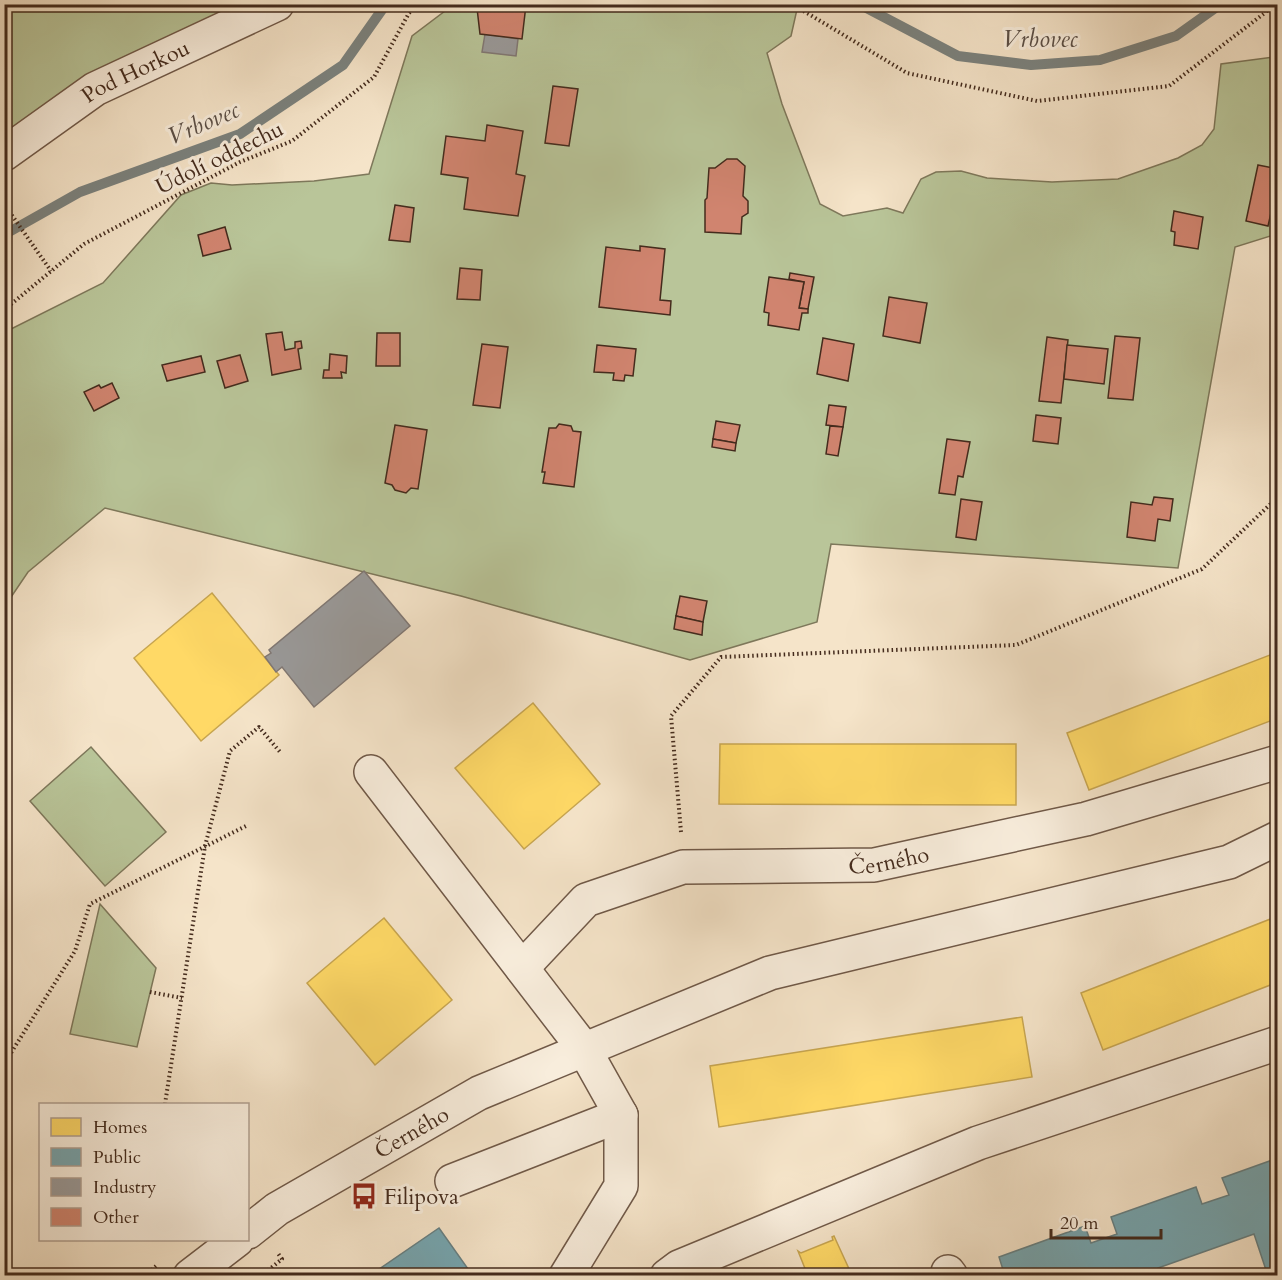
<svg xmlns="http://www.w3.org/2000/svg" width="1282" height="1280" viewBox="0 0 1282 1280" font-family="Cardo,serif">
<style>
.green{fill:#b9c599;stroke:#7e785b;stroke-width:1.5}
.homes{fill:#ffd966;stroke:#c7a550;stroke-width:1.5}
.public{fill:#76a5af;stroke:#678083;stroke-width:1.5}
.industry{fill:#999;stroke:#807874;stroke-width:1.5}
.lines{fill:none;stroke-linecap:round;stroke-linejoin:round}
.stream{stroke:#7b827e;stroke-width:10}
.building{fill:#d0846f;stroke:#442b1d;stroke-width:1.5}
.minor-casing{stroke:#705948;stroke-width:36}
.path{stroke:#442b1d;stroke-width:4;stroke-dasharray:1.5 3;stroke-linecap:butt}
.minor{stroke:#f8eddc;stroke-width:33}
.labels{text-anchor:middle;stroke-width:6;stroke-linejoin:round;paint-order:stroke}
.street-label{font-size:22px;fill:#442b1d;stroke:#f8eddc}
.poi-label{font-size:22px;fill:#442b1d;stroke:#f8eddc;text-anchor:start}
.water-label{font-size:24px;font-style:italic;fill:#5b4f46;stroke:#f8eddc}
</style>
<rect width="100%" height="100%" fill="#f5e4c9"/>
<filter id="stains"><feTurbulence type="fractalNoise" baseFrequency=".00333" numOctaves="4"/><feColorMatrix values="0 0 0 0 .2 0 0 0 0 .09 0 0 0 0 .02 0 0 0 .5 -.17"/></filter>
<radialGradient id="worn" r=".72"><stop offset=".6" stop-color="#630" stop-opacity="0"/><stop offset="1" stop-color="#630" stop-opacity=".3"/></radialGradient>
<g class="green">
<path d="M779,4L798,5L791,36L767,53L782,104L820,204L843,216L887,208L903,213L921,179L936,172L961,171L987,178L1052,182L1118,179L1178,158L1202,145L1214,129L1221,64L1274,57L1277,42V234L1235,247L1178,568L831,544L817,622L690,660L461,596L105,508L28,572L5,606V332L103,283L181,195L211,183L232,185L314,181L369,174L412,36L453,5Z"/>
<path d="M5,5H261L5,136Z"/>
<path d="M91,747L166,832L105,886L30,801Z"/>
<path d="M100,904L156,968L137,1047L70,1034Z"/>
</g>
<g class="homes">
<path d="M212,593L279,675L201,741L134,658Z"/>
<path d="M1278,652V718L1089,790L1067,733Z"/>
<path d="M533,703L600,784L524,849L455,768Z"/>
<path d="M720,744H1016V805L719,804Z"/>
<path d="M1278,916V982L1103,1050L1081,993Z"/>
<path d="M384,918L452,1000L375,1065L307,983Z"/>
<path d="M1022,1017L1032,1077L719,1127L710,1066Z"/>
<path d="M834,1236L850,1271H848L847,1269L831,1276H808L798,1251L801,1253L833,1240L832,1237Z"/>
</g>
<g class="public">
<path d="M1278,1158V1226L1271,1229L1278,1249V1276H1268L1254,1234L1158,1268L1160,1276H1005L999,1257L1085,1226L1091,1243L1117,1234L1111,1217L1196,1187L1202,1204L1229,1195L1222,1178Z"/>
<path d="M439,1228L473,1276H369Z"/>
</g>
<g class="industry">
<path d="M485,34L518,39L516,56L482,52Z"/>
<path d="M364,571L410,626L314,707L282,667L276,672L265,657L271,653L269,650Z"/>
</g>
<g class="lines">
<g class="stream">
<path d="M859,4L958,56L1031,65L1100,60L1176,36L1221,4"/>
<path d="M4,237L9,232L80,192L240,134L343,65L386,4"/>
</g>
</g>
<g class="building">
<path d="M483,4H528L526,5L522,39L480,34L477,8Z"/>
<path d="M553,86L578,89L569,146L545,143Z"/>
<path d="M487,125L523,131L516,174L525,176L518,216L464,209L468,178L441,174L446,136L485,141Z"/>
<path d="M727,159H737L745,166L743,196L748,201V213L742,217L741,234L705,232V200L707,198L709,168H715Z"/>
<path d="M1258,165L1278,169V182L1268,226L1246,221Z"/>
<path d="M395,205L414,208L410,242L389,240Z"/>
<path d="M1174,211L1203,217L1198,249L1174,245L1175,232L1171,231Z"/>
<path d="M225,227L231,249L203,256L198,235Z"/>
<path d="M640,246L665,249L660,300L671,301L670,315L599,307L606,247L640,251Z"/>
<path d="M460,268L482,270L480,300L457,299Z"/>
<path d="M790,273L814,277L808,309L799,308L804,282L789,279Z"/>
<path d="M769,277L804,282L799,308L808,309V313H802L799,330L768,325L769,313L764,312Z"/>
<path d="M889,297L927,303L920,343L883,336Z"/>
<path d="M282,332L285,350L295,348V342L301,341L302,348L298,349L301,369L272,375L266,334Z"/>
<path d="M377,333H400V366H376Z"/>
<path d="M1115,336L1140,338L1133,400L1108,398Z"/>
<path d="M1047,337L1068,340L1061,403L1039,401Z"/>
<path d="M823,338L854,344L848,381L817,374Z"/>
<path d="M482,344L508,347L500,408L473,405Z"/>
<path d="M597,345L636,349L633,376L625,375L624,381L613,380L614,373L594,372Z"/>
<path d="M1067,345L1108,349L1104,384L1064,379Z"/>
<path d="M330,354L347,356L346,373L341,372L342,378H323L324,370H329Z"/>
<path d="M240,355L248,381L225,388L217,361Z"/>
<path d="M201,356L205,372L167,381L162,365Z"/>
<path d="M112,383L119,398L94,411L84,392L99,385L101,388Z"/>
<path d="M829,405L846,407L843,427L826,425Z"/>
<path d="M1036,415L1061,418L1058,444L1033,441Z"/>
<path d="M716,421L740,425L736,443L713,439Z"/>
<path d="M559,424L571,426L573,431L581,432L574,487L543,483L545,472H542L549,428H556Z"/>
<path d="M395,425L427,430L418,489L411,488L406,493L395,490L392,485L385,483Z"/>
<path d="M830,426L843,427L838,456L826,454Z"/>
<path d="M713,439L736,443L735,451L712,447Z"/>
<path d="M947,439L970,442L963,477L958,476L955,495L939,493Z"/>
<path d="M1154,497L1173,499L1170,521L1158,519L1155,541L1127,537L1131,502L1152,505Z"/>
<path d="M961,499L982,502L976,540L956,537Z"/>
<path d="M680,596L707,601L703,622L676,616Z"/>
<path d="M676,616L703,622L702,635L674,629Z"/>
</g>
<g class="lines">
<g class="minor-casing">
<g id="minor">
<path id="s1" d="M4,154L95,89L277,4"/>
<path d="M371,772L584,1049L621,1115V1186L566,1276"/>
<path id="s2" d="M522,968L586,900L683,867L874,865L1086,819L1278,762"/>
<path d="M452,1181L621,1115"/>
<path id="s3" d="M248,1232L277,1209L479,1093L770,973L1229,862L1278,838"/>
<path d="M948,1272L951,1276"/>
<path d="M190,1276L237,1240"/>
<path d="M667,1276L679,1267L978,1143L1278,1043"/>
</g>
</g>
<g class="path">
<path d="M792,4L907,73L1037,101L1169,86L1266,12L1271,4"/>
<path d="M1261,4L1266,12"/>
<path d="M4,204L51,271"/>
<path d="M4,310L84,244L240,162L292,141L374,77L409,13L420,4"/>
<path d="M681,832L671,716L721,657L1016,645L1202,569L1278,497"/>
<path d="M150,992L182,998"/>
<path d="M4,1064L75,951L90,904L246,826"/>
<path d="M165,1104L205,846L230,751L259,727L280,752"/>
<path d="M145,1276L156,1266"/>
<path d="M261,1276L282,1259L277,1252"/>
</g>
<use href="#minor" class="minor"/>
</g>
<defs>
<g id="bus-bare" transform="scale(2.07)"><path d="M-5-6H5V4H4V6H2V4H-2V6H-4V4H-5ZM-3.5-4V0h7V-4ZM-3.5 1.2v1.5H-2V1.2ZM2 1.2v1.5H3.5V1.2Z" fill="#8f2418" stroke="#f8eddc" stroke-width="2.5" paint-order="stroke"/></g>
</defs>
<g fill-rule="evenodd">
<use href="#bus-bare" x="364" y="1196"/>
</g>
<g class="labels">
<g class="street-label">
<text dy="8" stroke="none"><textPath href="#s1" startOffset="156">Pod Horkou</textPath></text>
<text transform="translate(219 157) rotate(-26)" y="8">Údolí oddechu</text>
<text dy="8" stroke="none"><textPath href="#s2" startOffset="402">Černého</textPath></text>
<text dy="8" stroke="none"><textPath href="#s3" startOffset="192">Černého</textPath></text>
</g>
<g class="poi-label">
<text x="384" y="1204">Filipova</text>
</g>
<g class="water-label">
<text x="1040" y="47">Vrbovec</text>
<text transform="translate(203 123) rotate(-23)" y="8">Vrbovec</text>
</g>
</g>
<rect width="1282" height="1280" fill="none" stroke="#f5e4c9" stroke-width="24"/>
<rect x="6" y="6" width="1270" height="1268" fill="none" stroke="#442b1d" stroke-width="3"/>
<rect x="12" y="12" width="1258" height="1256" fill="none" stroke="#442b1d" stroke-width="1.5"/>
<rect x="39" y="1103" width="210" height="138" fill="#f8eddc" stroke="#b09f90" stroke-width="1.5"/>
<rect x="51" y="1118" width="30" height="18" fill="#ffd966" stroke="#b09f90" stroke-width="1.5"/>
<text x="93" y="1133" font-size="18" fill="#442b1d">Homes</text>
<rect x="51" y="1148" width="30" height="18" fill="#76a5af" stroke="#b09f90" stroke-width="1.5"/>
<text x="93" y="1163" font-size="18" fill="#442b1d">Public</text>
<rect x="51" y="1178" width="30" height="18" fill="#999999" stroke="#b09f90" stroke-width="1.5"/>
<text x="93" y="1193" font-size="18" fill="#442b1d">Industry</text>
<rect x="51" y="1208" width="30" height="18" fill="#d0846f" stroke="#b09f90" stroke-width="1.5"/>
<text x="93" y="1223" font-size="18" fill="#442b1d">Other</text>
<path d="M1051 1229v9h110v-9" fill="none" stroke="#442b1d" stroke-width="3"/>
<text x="1060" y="1229" font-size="18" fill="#442b1d" stroke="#f8eddc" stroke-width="4.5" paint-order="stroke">20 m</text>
<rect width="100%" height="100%" filter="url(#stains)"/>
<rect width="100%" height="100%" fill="url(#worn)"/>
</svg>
